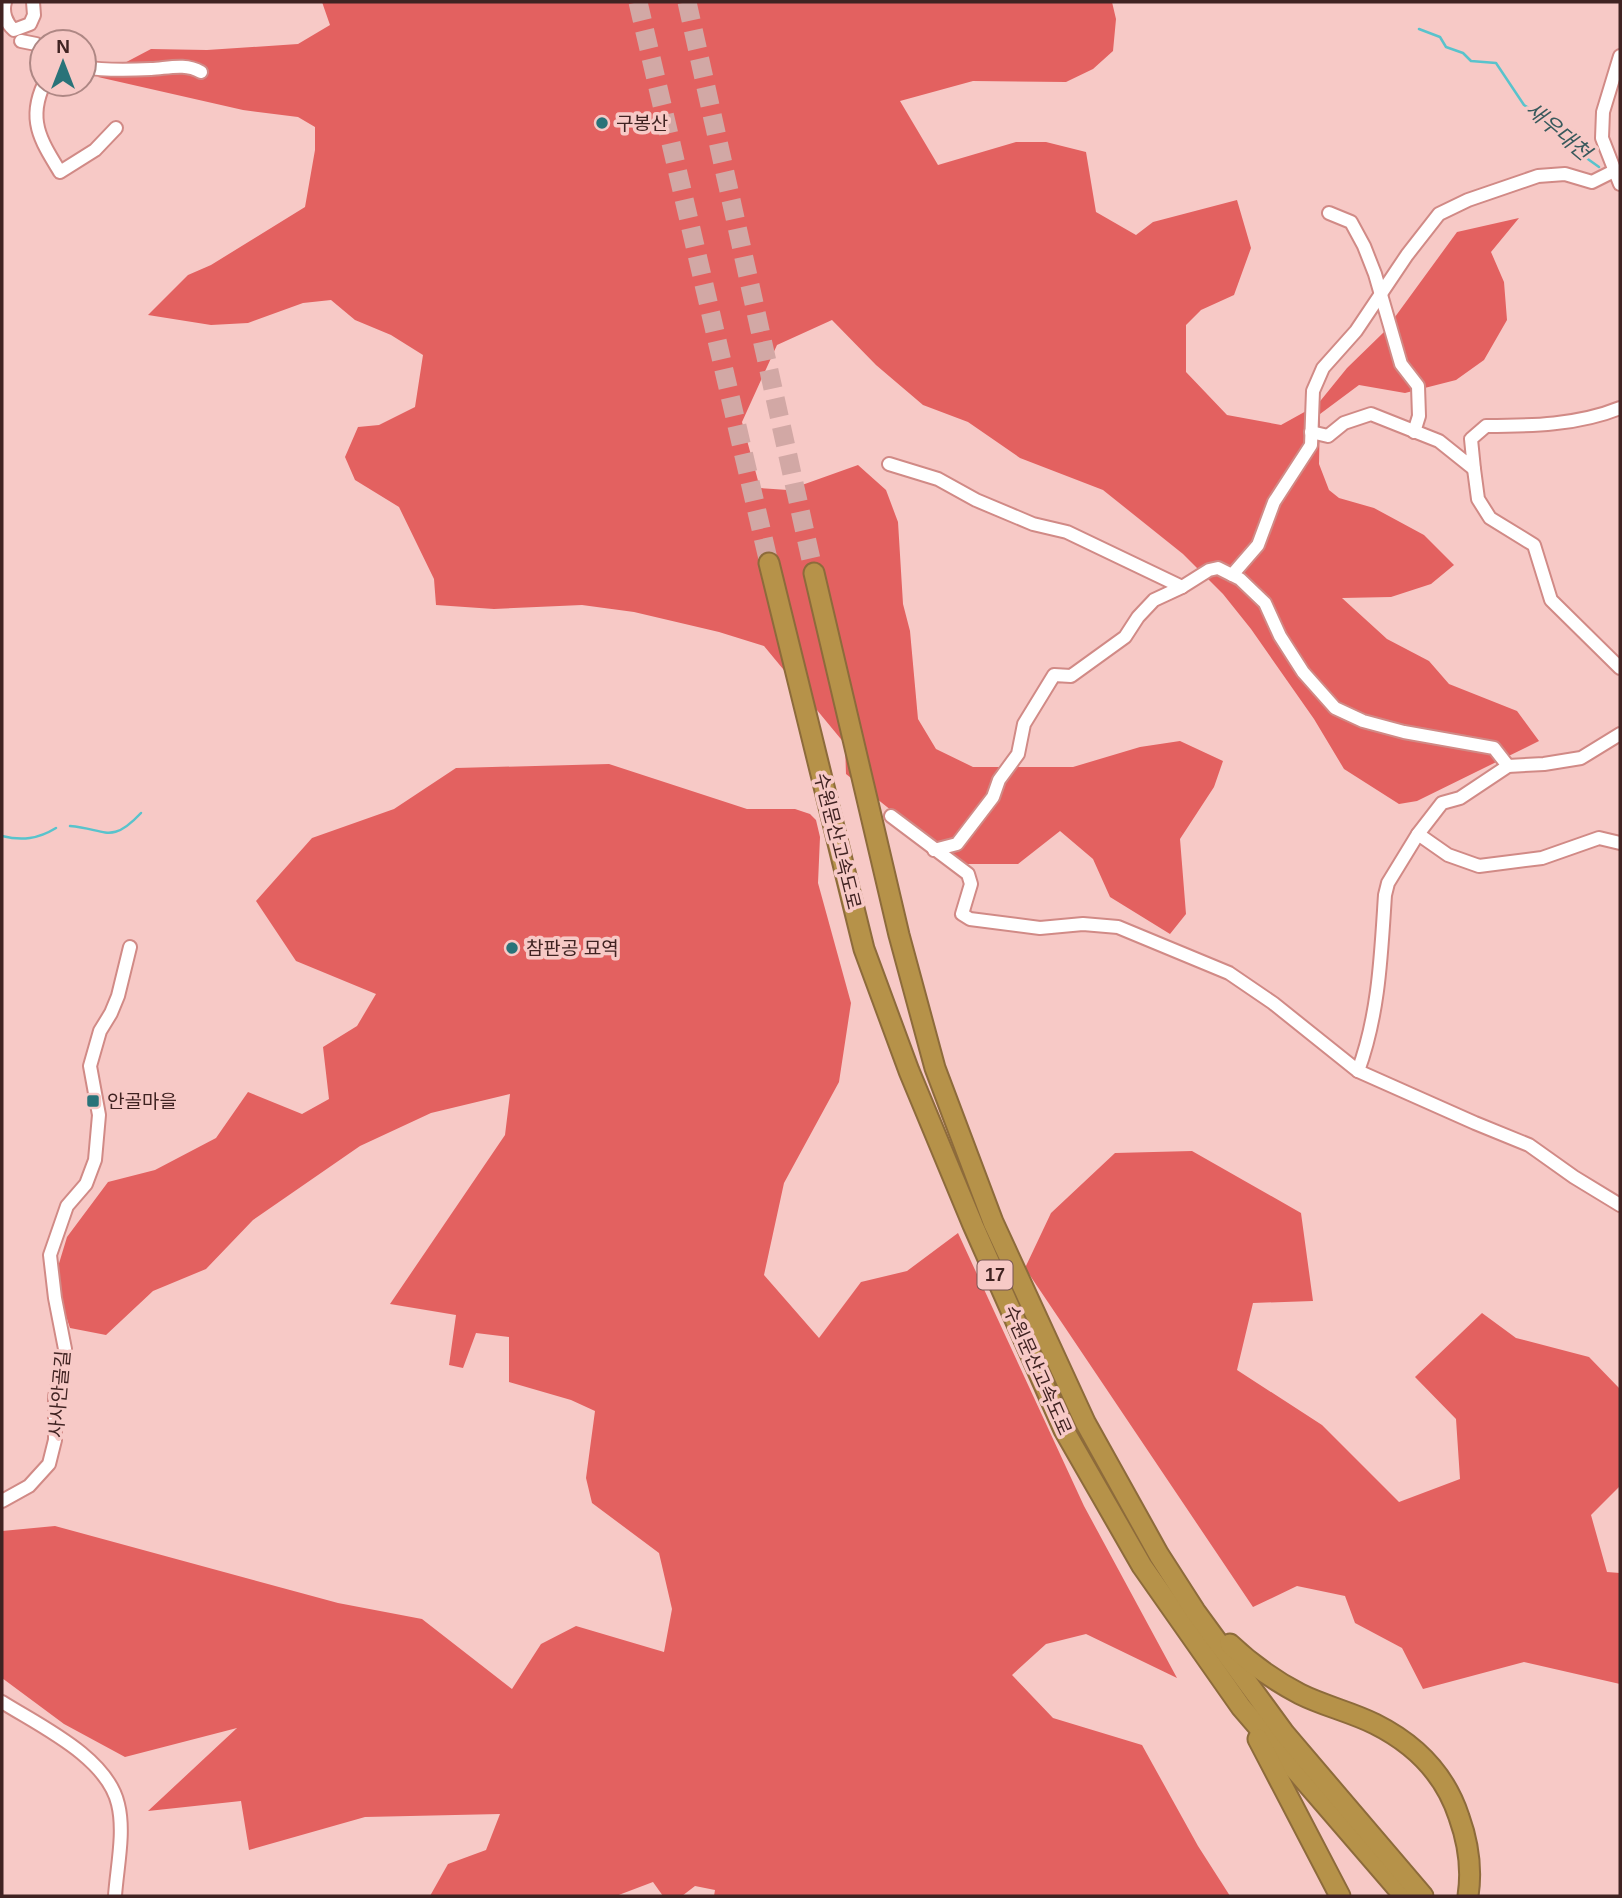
<svg xmlns="http://www.w3.org/2000/svg" width="1622" height="1898" viewBox="0 0 1622 1898" font-family="Helvetica,'Noto Sans KR',sans-serif">
<style>
.forest{fill:#e36160}
.lines{fill:none;stroke-linecap:round;stroke-linejoin:round}
.stream{stroke:#59c3cc;stroke-width:2.5}
.highway-tunnel{stroke:#d2a8a5;stroke-width:19;stroke-dasharray:19 10;stroke-linecap:butt}
.minor-casing{stroke:#d18a86;stroke-width:16}
.highway-casing{stroke:#8d6b3b;stroke-width:23}
.minor{stroke:#fff;stroke-width:12}
.highway{stroke:#b69249;stroke-width:19}
.poi-dot{fill:#297379;stroke:#f7c9c6;stroke-width:2.5}
.labels{text-anchor:middle;stroke-width:7;stroke-linejoin:round;paint-order:stroke}
.shield{fill:#f7c9c6;stroke:#775553;stroke-width:2}
.shield-label{font-size:18px;font-weight:bold;fill:#402322}
.poi-label{font-size:19px;fill:#402322;stroke:#f7c9c6;text-anchor:start}
.street-label{font-size:19px;fill:#402322;stroke:#f7c9c6}
.water-label{font-size:21px;font-style:italic;fill:#38595c;stroke:#f7c9c6}
</style>
<rect width="100%" height="100%" fill="#f7c9c6"/>
<g class="forest">
<path d="M322,2H1112L1116,19L1113,51L1093,69L1066,82L973,81L900,101L938,165L1016,142H1046L1086,152L1096,212L1136,235L1153,222L1237,200L1251,248L1234,295L1201,310L1186,325V372L1227,415L1281,425L1317,405L1347,368L1384,332L1457,232L1519,218L1491,252L1504,282L1507,320L1484,360L1456,380L1405,393L1359,385L1320,414L1319,464L1329,490L1339,498L1374,508L1424,535L1454,565L1431,584L1391,597L1342,598L1387,639L1429,661L1449,684L1517,711L1539,741L1417,801L1399,804L1344,769L1314,719L1251,629L1223,594L1183,554L1103,490L1020,458L968,422L923,405L876,365L832,320L777,345L742,422L760,488L788,490L858,465L886,490L898,522L903,604L910,631L918,719L936,749L973,767H1073L1140,747L1180,741L1223,761L1214,787L1180,839L1186,914L1170,934L1110,897L1093,859L1060,831L1018,864H958L846,774L845,744L764,646L719,632L634,612L582,605L494,609L436,605L434,579L399,507L355,480L345,457L358,427L379,425L415,407L423,355L391,335L355,320L331,300L303,303L248,323L211,325L148,315L188,275L211,265L305,207L315,150V127L298,117L243,110L98,77L151,49L207,50L298,44L330,25Z"/>
<path d="M609,764L747,809H795L810,814L816,820L820,837L818,883L851,1003L839,1082L784,1183L764,1275L819,1338L861,1282L907,1271L958,1233L1084,1506L1177,1678L1086,1634L1046,1644L1012,1675L1053,1718L1142,1745L1198,1846L1230,1896H714L715,1890L695,1886L682,1896H663L653,1882L616,1896H430L448,1864L486,1850L500,1814L365,1817L249,1850L241,1801L148,1811L237,1728L125,1757L64,1724L2,1678V1531L55,1526L338,1603L422,1619L512,1689L541,1644L576,1626L664,1652L672,1609L659,1553L592,1503L586,1478L595,1411L571,1400L509,1382V1337L476,1333L463,1368L449,1365L456,1315L390,1304L505,1135L510,1094L431,1113L360,1146L253,1220L206,1269L153,1291L106,1335L70,1328L54,1280L67,1237L108,1182L155,1170L216,1138L248,1092L302,1114L329,1099L323,1047L357,1026L376,994L296,961L256,901L312,838L394,809L456,768Z"/>
<path d="M1192,1151L1301,1213L1313,1301L1253,1303L1237,1370L1322,1425L1399,1502L1460,1479L1456,1419L1415,1377L1482,1313L1516,1338L1589,1357L1620,1389V1486L1591,1515L1607,1572L1620,1573V1684L1524,1662L1423,1689L1402,1648L1355,1623L1345,1596L1297,1586L1253,1607L1025,1268L1051,1213L1115,1153Z"/>
</g>
<g class="lines">
<g class="stream">
<path d="M1419,29L1440,37L1446,47L1463,53L1471,61L1496,63L1524,105L1552,122L1578,152L1599,167"/>
<path d="M70,826C106,829 111,845 141,813"/>
<path d="M2,836C22,841 38,839 56,828"/>
</g>
<g class="highway-tunnel">
<path d="M638,2L769,563"/>
<path d="M687,2L814,573"/>
</g>
<g class="minor-casing">
<g id="minor">
<path d="M5,2C2,12 6,23 14,30L30,24L34,15L33,2"/>
<path d="M21,41L36,44L42,49"/>
<path d="M1620,56L1603,112L1602,138L1620,184"/>
<path d="M84,67C105,71 130,70 151,69C169,68 185,63 201,72"/>
<path d="M44,84C27,120 41,141 60,172L95,150L116,128"/>
<path d="M1329,213L1351,222L1364,246L1375,274L1401,364L1418,386L1419,416L1414,432"/>
<path d="M1311,432L1328,436L1344,423L1371,414L1439,441L1474,469L1471,439L1486,426C1531,426 1578,425 1620,408"/>
<path d="M889,464L938,479L976,500L1033,524L1067,532L1182,587"/>
<path d="M1474,469L1478,499L1490,518L1534,545L1551,600L1620,668"/>
<path d="M1232,575L1258,545L1274,502L1311,445L1313,391L1323,368L1356,331L1407,255L1439,214L1468,200L1538,176L1565,174L1592,182L1614,171"/>
<path d="M1620,734L1581,758L1544,764L1508,766L1460,798L1442,803L1418,834L1448,855L1479,866L1542,858L1599,838L1620,843"/>
<path d="M891,816L968,874L971,884L962,914L970,919L1040,928L1083,924L1118,927L1229,973L1273,1003L1358,1071L1475,1123L1529,1145L1574,1177L1620,1205"/>
<path d="M934,850L957,844L993,797L999,780L1018,754L1024,724L1054,675L1071,676L1125,637L1138,617L1154,600L1182,587L1209,570L1218,568L1240,579L1265,603L1280,636L1303,672L1335,708L1363,721L1404,732L1494,748L1508,766"/>
<path d="M1358,1071C1379,1014 1381,955 1385,895L1388,883L1418,834"/>
<path d="M2,1501L29,1486L49,1464L55,1440V1397L65,1349L55,1298L50,1255L67,1206L86,1184L95,1160L99,1115L90,1066L100,1031L111,1013L118,996L130,947"/>
<path d="M2,1702C40,1726 107,1757 118,1804C125,1832 117,1867 115,1896"/>
</g>
</g>
<g class="highway-casing">
<g id="highway">
<path d="M769,563L864,949L909,1071L973,1225L1064,1430L1142,1566L1241,1707L1404,1896"/>
<path d="M814,573L899,935L935,1068L993,1222L1085,1422L1159,1555L1195,1611L1285,1734L1423,1896"/>
<path d="M1230,1644C1250,1663 1275,1681 1300,1694C1324,1706 1351,1712 1375,1724C1415,1744 1445,1774 1459,1817C1468,1842 1472,1870 1468,1896"/>
<path d="M1258,1739L1340,1896"/>
</g>
</g>
<use href="#minor" class="minor"/>
<use href="#highway" class="highway"/>
</g>
<g class="poi-dot">
<circle cx="602" cy="123" r="7"/>
<circle cx="512" cy="948" r="7"/>
<rect x="86" y="1094" width="14" height="14" rx="3.5"/>
</g>
<g class="labels">
<rect class="shield" x="977.5" y="1260.5" width="35" height="29" rx="5"/>
<g class="shield-label">
<text x="995" y="1281">17</text>
</g>
<g class="poi-label">
<text x="616" y="130">구봉산</text>
<text x="526" y="955">참판공 묘역</text>
<text x="107" y="1108">안골마을</text>
</g>
<g class="street-label">
<text transform="translate(838 841) rotate(76)" y="7">수원문산고속도로</text>
<text transform="translate(1038 1370) rotate(66)" y="7">수원문산고속도로</text>
<text transform="translate(59 1394) rotate(-85)" y="7">사사안골길</text>
</g>
<g class="water-label">
<text transform="translate(1558 131) rotate(40)" y="7">새우대천</text>
</g>
</g>
<rect width="1622" height="1898" fill="none" stroke="#402322" stroke-width="7"/>
<g transform="translate(63 63)"><circle r="33" fill="#f7c9c6" stroke="#ae8784" stroke-width="2"/>
<path d="M0-5L12 26L0 18L-12 26Z" fill="#297379"/>
<text y="-10" font-size="19" font-weight="bold" text-anchor="middle" fill="#402322">N</text>
</g>
</svg>
